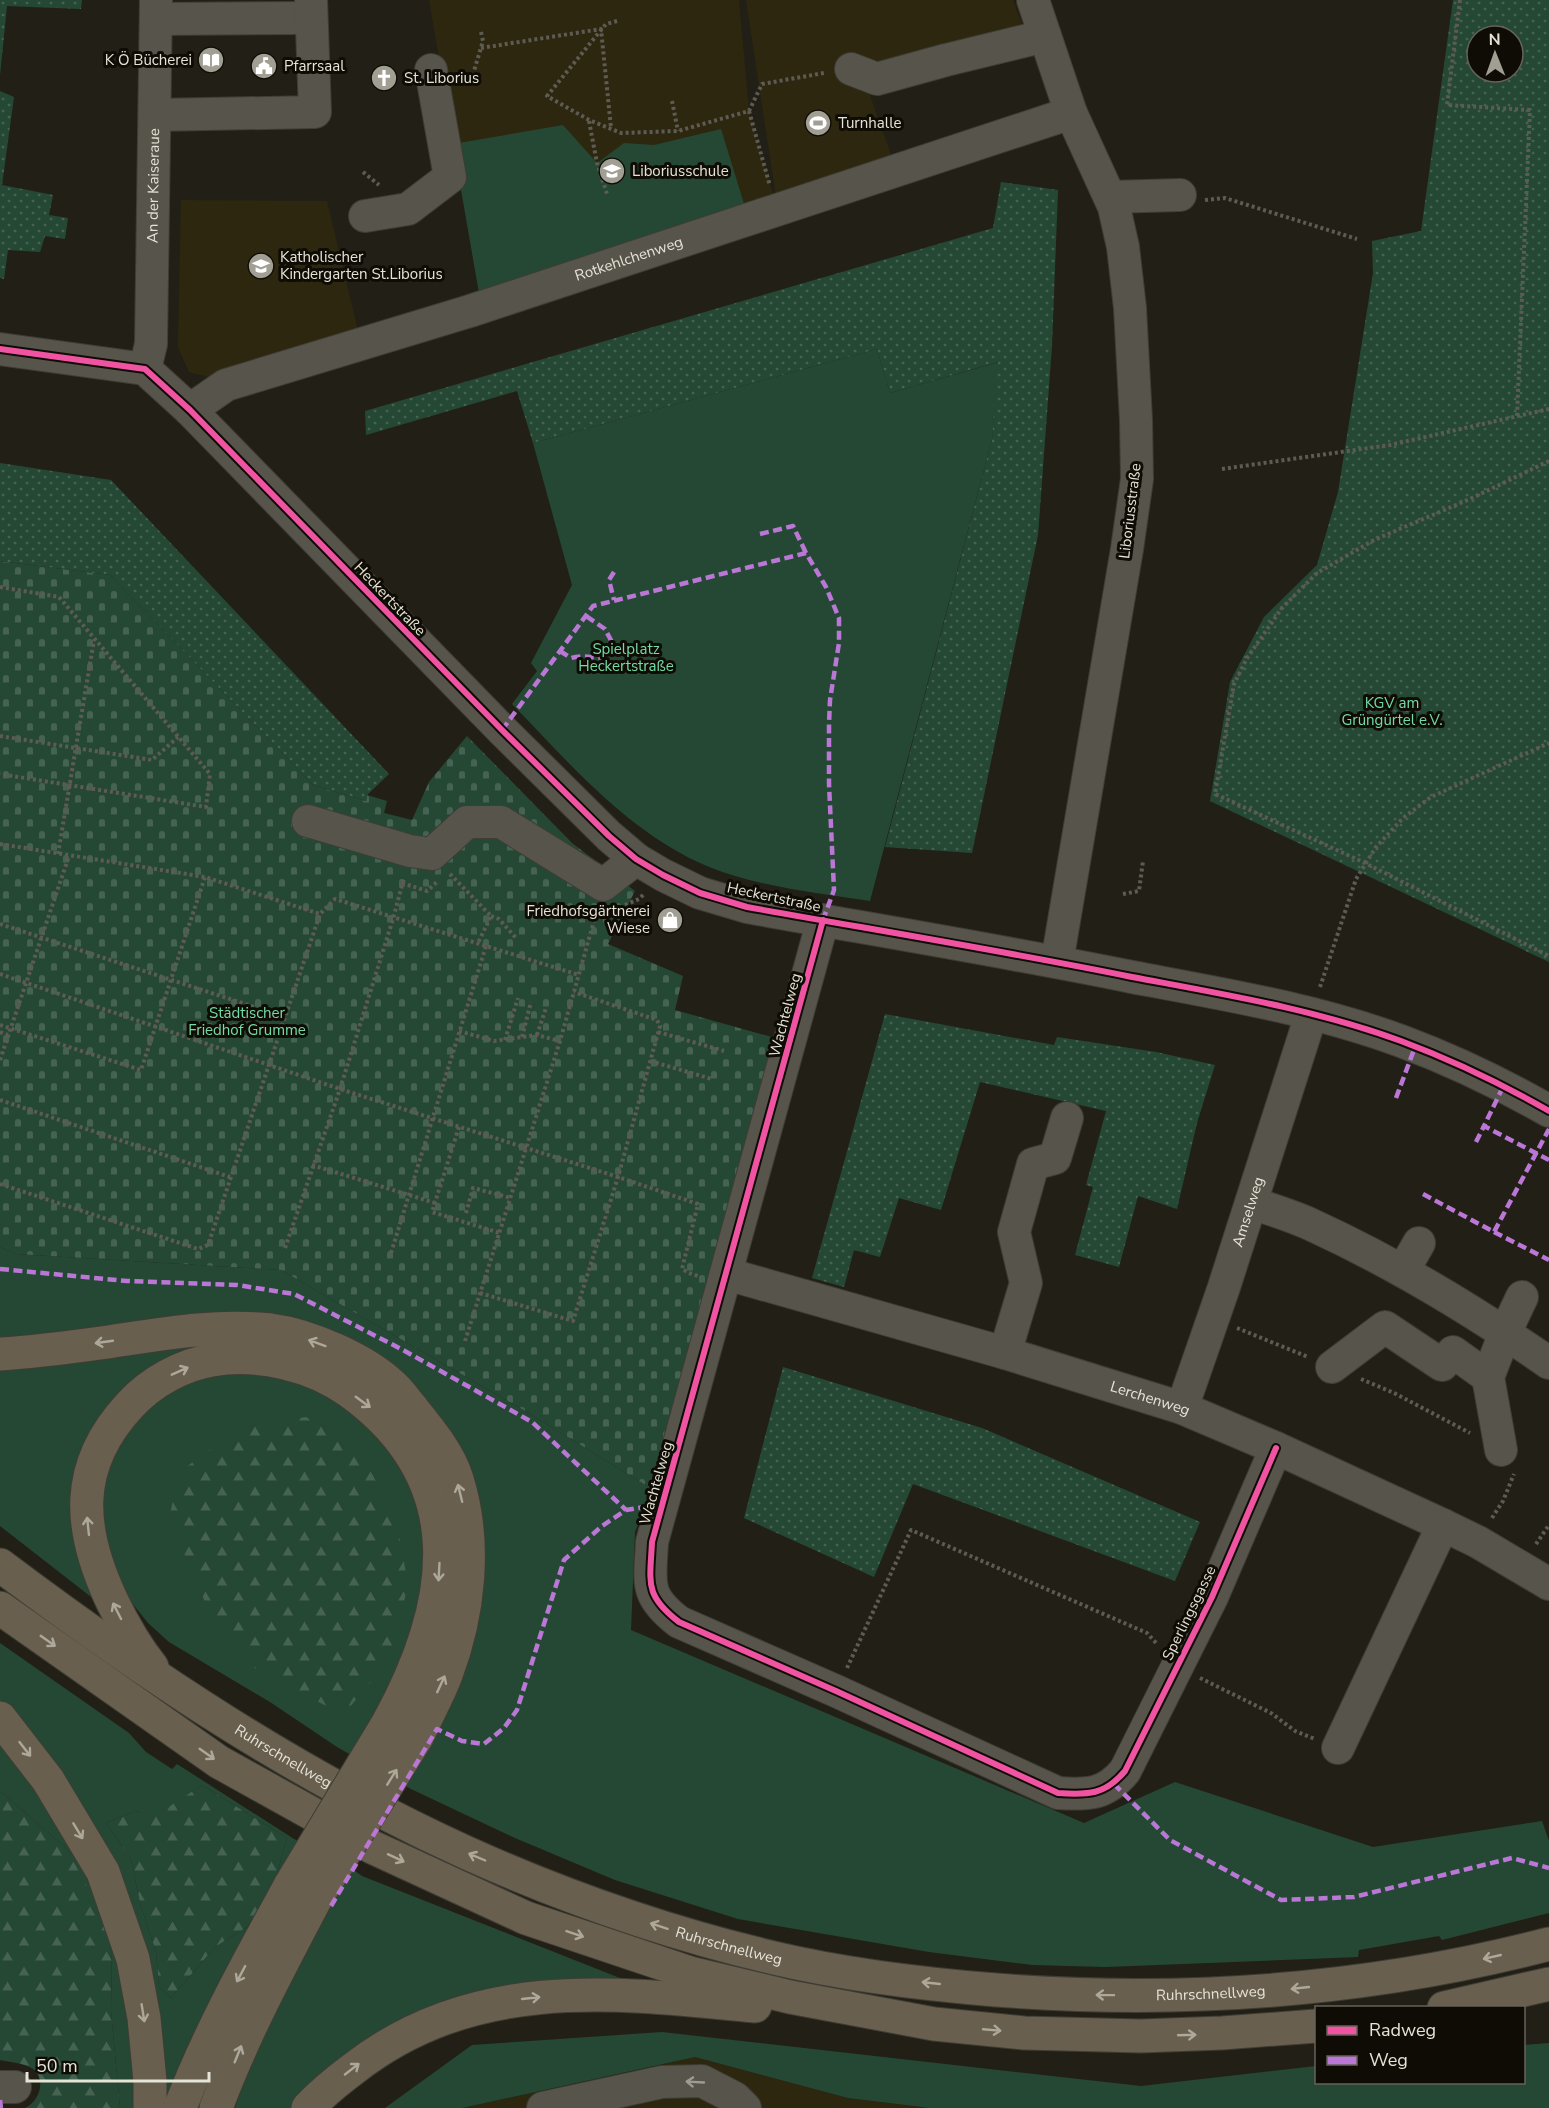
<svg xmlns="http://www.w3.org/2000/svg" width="1549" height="2108" viewBox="0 0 1549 2108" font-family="'Nunito Sans',sans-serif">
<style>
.built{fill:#2d270f}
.green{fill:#254835;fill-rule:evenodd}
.forest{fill:url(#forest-firs)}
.cemetery{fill:url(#cemetery-stones)}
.garden{fill:url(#garden-dots);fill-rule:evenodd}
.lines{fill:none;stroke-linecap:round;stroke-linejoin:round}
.minor-casing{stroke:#3f3d35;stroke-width:34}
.highway-casing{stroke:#3f3d35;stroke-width:35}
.path{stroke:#5d5b54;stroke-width:4;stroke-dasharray:3 3;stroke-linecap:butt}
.minor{stroke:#57544c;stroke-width:32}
.highway{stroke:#685f4e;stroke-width:33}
.highway-bridge-casing{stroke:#3f3d35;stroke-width:35;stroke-linecap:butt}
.highway-bridge{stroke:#685f4e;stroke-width:33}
.quiet{stroke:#ba77d6;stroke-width:4.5;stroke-dasharray:9 4.5;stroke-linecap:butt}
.cycleway-casing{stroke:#0f0c05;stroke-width:10}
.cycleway{stroke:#f153a3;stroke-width:6}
.oneway{stroke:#ada899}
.oneway2{stroke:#9e9c92}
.labels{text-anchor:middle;stroke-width:6;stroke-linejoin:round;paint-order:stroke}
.poi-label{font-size:15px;fill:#e6e3d7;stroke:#0f0c05;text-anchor:start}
.street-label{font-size:15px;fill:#e6e3d7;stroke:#0f0c05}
.park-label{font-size:15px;fill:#73dca8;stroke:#0f0c05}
</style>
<defs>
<pattern id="forest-firs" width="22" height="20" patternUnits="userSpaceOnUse" patternTransform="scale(1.5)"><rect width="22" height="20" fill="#254835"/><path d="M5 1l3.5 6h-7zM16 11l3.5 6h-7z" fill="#456252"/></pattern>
<pattern id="cemetery-stones" width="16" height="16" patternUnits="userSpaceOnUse" patternTransform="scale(1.5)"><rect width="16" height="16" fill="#254835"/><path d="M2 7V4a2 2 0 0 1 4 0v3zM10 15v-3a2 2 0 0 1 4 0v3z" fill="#456252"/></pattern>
<pattern id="garden-dots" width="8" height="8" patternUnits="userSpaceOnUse" patternTransform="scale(1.5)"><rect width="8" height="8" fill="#254835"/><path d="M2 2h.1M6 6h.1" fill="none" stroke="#456252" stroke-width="1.8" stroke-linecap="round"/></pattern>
</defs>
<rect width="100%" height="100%" fill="#222016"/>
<g class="built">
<path d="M429,0H739L749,111L774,198L479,293Z"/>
<path d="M746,0H1013L1031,49L868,90L893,160L776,197Z"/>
<path d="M181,200L327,201L358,331L213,378L189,372L178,347Z"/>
<path d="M695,2057L848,2098L930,2108H462Z"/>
</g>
<g class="green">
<path d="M563,125L597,163L624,143L654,145L721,129L745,207L479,293L453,144Z"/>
<path d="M877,349L890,393L999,362L992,439L870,901C825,894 779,889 735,876C642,849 577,771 512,704L537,671L531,663L572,585L533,443Z"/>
<path d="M0,1247L16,1254L281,1270L532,1415L652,1489L635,1532L631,1630L1084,1823L1175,1782L1373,1847L1542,1821L1549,1841V1913L1442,1940L1439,1936L1359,1950L1358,1957L1106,1967L1033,1965L929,1952L738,1919L615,1880L515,1838L411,1789L337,1747L270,1702L169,1642L148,1623L132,1603L118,1581L107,1557L101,1487L111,1455L125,1431L164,1393L224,1370L301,1380L369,1423L414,1485L429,1548L413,1642L373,1715L431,1744L473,1629L361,1347L0,1343Z"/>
<path d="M194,1342L196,1350L95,1434L104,1607L0,1526V1368Z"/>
<path d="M0,1643L129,1733L146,1752L172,1769L177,1764L294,1839L340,1860L362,1876L630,1982C580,1981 528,1982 480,1994C416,2009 333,2057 291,2108H235L251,2060L331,1906L278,1876L277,1887L235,1954L216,1995L171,2103L162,2101L159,2036L145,1943L110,1861L91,1826L66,1785L36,1743L0,1701ZM202,1785L287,1838L273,1888L247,1927L215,1947L171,1998L159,1987L156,1952L140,1903L131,1859L106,1823L133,1812L167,1809Z"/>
<path d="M0,1743L37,1787L77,1849L122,1963L140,2108H120L111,2011L112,1943L67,1849L0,1791Z"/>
<path d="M662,2032L1141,2086L1316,2066V2082H1524V2045L1549,2043V2108H930L848,2098L695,2057L462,2108H385L472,2045Z"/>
</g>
<g class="forest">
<path d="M306,1417L360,1446L398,1530L408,1584L391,1658L343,1715L253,1667L206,1604L169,1519L179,1472L241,1428Z"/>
<path d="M202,1785L287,1838L273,1888L247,1927L215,1947L171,1998L159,1987L156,1952L140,1903L131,1859L106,1823L133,1812L167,1808Z"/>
<path d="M0,1791L67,1849L86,1885L112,1943L111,2011L120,2108H25C39,2102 47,2080 33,2069C24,2063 10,2062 0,2060Z"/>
</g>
<path class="cemetery" d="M0,561L110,575L313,785L366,801L367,795L387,801L384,813L412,820L429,782L467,736L572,843L635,891L608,944L683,976L675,1010L775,1038L652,1489L532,1415L281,1270L16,1254L0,1247Z"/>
<g class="garden">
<path d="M0,0H82L81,9L7,6L0,75Z"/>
<path d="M1453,0H1549V962L1210,801L1230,682L1264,617L1317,565L1338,492L1373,273L1372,241L1421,231ZM1477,36H1513V72H1477Z"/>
<path d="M0,91L14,97L2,185L53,195L49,215L68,218L65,239L45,236L40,252L8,250L4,279L0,278Z"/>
<path d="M1001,182L1058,190L1052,346L1038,535L972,853L885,847L992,439L998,362L890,393L877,349L533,443L517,391L366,435L365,411L993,228Z"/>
<path d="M0,463L111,480L389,774L367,795L366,801L313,785L110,575L0,561Z"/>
<path d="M885,1014L1054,1045L1057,1037L1156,1052L1215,1065L1197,1123L1177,1209L1138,1196L1119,1267L1075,1255L1093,1187L1086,1185L1106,1111L980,1082L941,1210L899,1198L880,1257L854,1250L844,1287L812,1278Z"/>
<path d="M783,1367L982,1428L1200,1522L1175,1581L913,1484L874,1577L744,1518Z"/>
</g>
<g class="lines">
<g class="minor-casing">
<g id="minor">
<path d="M1033,0L1071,113L1114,207L1123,247L1130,308L1136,420L1137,479L1127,549L1057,962"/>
<path d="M156,19L311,18"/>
<path d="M851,69L877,79L946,60L1045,36"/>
<path d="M155,115L315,112L311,0"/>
<path d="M1110,197L1180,195"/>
<path d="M365,216L408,209L450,177L431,70"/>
<path d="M0,349L145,369L190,410L502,730L609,836L636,859L663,875L700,893L747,907C875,930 1004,951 1132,977C1222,994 1314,1009 1401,1041C1452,1060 1502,1084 1549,1111"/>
<path id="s1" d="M145,369L151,344L156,0"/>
<path id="s2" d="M190,410L226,385L470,311L1071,113"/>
<path d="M308,821L410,851L432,854L467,822H501L603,885L636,859"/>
<path d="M823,920L652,1542C650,1583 644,1595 679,1622L836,1691L1058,1793C1088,1795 1105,1795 1125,1771L1212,1597L1276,1448"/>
<path d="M1252,1203C1272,1210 1293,1216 1312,1225C1395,1263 1474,1311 1549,1363"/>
<path d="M1403,1271L1419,1243"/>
<path id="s3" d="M727,1274L1005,1353L1182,1408L1276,1448L1443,1525L1478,1542L1549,1584"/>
<path d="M1005,1353L1026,1283L1014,1232L1033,1164L1055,1158L1067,1118"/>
<path d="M1332,1367L1385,1327L1442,1365L1453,1352L1488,1377"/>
<path id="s4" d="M1182,1408L1224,1287L1311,1015"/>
<path d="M1501,1450L1488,1377L1505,1333L1522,1297"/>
<path d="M1338,1748L1443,1525"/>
<path d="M0,2087H15"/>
<path d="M543,2108L662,2082L702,2081L735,2098L745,2108"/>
</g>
</g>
<g class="highway-casing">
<g id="highway">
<path d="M0,1354C36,1352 72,1347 108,1342C162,1334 216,1324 271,1330C309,1335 365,1359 393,1386C400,1392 405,1400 411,1407C428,1428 449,1453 457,1479C477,1543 469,1614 446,1675C438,1696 426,1717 417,1737"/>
<path id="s5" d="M0,1565C146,1675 300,1777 467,1853C565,1897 668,1933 774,1958C846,1975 921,1984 996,1990C1181,2004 1369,1991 1549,1944"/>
<path d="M0,1608L219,1762L372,1847L526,1918L690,1973L790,1997L934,2024L1024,2033L1141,2036L1222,2033L1316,2026"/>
<path d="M152,1667C136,1647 123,1624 112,1601C78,1529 73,1466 130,1405C151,1382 182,1365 212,1360C258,1352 313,1365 350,1392C473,1481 453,1604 388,1723"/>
<path d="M0,1718L48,1780L103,1872L133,1959L144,2018L150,2081V2108"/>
<path d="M1444,2008L1549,1984"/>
<path d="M180,2108C210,2030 251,1957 291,1884"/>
<path d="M216,2108C243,2035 280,1967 316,1898"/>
<path d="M308,2108C322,2093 337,2081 353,2069C473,1975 613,1992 755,2006"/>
</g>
</g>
<g class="path">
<path d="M1460,0L1447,105L1530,110L1517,416"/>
<path d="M617,21L606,24L547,96L589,120L621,133L678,131L749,111L762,84L824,73"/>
<path d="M481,48L601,29L611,128"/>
<path d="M471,81L483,41L481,32"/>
<path d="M672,101L678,131"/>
<path d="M749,111L770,186"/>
<path d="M589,121L597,163L607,194"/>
<path d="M363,172L379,185"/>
<path d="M1205,200L1225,198L1357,239"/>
<path d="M1549,461L1470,499L1374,540L1317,573L1282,608L1247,658L1234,684L1215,794L1365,863L1549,956"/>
<path d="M1222,469L1390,445L1549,409"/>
<path d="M0,587L59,597L210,774L206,807L0,774"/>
<path d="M0,736L152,760L178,737"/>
<path d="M0,844L205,877L320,914"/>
<path d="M58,854L94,640"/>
<path d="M450,874L491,916L478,943"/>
<path d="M402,883L427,891L438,881"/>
<path d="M1123,894L1139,891L1143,861"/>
<path d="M625,905L639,899L644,894"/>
<path d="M491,916L499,919L516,938"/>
<path d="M0,924L285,1017"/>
<path d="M0,974L340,1089L618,1177L698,1204L682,1269L689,1273L698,1276"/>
<path d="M1320,987L1356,879L1376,847L1403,818L1431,797L1549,743"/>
<path d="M0,1025L141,1070L205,877"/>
<path d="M459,1031L494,1041L537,1035L560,1041"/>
<path d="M0,1032L8,1035"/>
<path d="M658,1032L724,1051"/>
<path d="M537,1035L546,1008"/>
<path d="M522,1037L531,1002"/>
<path d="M505,1040L518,998"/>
<path d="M0,1060L69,856"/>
<path d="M650,1061L712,1079"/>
<path d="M0,1100L230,1177"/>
<path d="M459,1127L432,1212L500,1233"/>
<path d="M312,1165L435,1203"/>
<path d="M0,1184L198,1249L208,1245L320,914L335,899L579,975"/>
<path d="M466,1213L473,1188L511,1198"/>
<path d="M285,1248L340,1089L393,919L404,878"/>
<path d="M391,1253L486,946"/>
<path d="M480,1293L573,1321L618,1177L660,1026L657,1020L574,992"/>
<path d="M1237,1328L1308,1357"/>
<path d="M465,1341L560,1041L594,921L604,912"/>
<path d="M1361,1379L1394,1393L1470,1433"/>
<path d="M1492,1518L1503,1501L1514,1474"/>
<path d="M1536,1544L1549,1525"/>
<path d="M847,1668L911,1530L1147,1633L1157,1644"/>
<path d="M1200,1678L1271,1713L1295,1731L1315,1739"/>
</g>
<use href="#minor" class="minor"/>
<use href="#highway" class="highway"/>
<g class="highway-bridge-casing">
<g id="highway-bridge">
<path d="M291,1884L388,1723"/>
<path d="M316,1898L417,1737"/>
</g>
</g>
<use href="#highway-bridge" class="highway-bridge"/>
<g class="quiet">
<path d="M760,534L793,526L806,553"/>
<path d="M614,572L609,580L614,600"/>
<path d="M560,651L571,658C585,654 594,659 608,657L613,644L605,629L586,616"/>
<path d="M502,730L593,606L806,553L826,587L839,618V643L830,700L829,724V784L834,890L823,920"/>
<path d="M1503,1087L1484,1126L1549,1160"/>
<path d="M1396,1098L1415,1047"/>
<path d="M1476,1142L1484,1126"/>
<path d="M1423,1194L1494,1232L1549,1129"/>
<path d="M1494,1232L1549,1260"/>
<path d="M0,1269L127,1281L237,1285L294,1294L403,1350L532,1422L626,1510"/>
<path d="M1114,1784L1170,1840L1281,1900L1354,1897L1512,1858L1549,1868"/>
<path d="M331,1906L437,1729L462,1741L484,1744L504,1728L517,1710L564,1560L602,1526L626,1510L663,1504"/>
<path d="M0,2100L1,2108"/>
</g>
<g class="cycleway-casing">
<g id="cycleway">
<path d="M0,349L145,369L190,410L502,730L609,836L636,859L663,875L700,893L747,907C875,930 1004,951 1132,977C1222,994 1314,1009 1401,1041C1452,1060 1502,1084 1549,1111"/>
<path d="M823,920L652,1542C650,1583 644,1595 679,1622L836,1691L1058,1793C1088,1795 1105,1795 1125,1771L1212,1597L1276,1448"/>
</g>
</g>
<use href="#cycleway" class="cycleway"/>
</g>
<defs><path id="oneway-shaft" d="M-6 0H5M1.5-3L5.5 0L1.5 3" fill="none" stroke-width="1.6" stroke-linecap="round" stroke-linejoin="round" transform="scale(1.5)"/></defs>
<g class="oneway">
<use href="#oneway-shaft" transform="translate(104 1342) rotate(172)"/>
<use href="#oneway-shaft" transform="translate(317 1343) rotate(-160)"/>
<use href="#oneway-shaft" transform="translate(180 1371) rotate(-24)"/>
<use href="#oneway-shaft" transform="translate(363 1402) rotate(36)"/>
<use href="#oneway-shaft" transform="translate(460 1493) rotate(-104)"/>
<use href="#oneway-shaft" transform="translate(88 1526) rotate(-96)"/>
<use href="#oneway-shaft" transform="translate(439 1572) rotate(93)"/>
<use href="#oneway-shaft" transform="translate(117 1611) rotate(-117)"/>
<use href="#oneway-shaft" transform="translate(48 1641) rotate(35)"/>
<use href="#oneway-shaft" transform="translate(441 1684) rotate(-65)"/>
<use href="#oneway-shaft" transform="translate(25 1749) rotate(52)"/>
<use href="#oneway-shaft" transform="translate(207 1754) rotate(35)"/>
<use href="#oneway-shaft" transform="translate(392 1777) rotate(-58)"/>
<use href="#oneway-shaft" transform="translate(78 1831) rotate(59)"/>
<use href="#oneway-shaft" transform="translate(477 1857) rotate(-157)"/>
<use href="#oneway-shaft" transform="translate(396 1858) rotate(25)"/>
<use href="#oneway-shaft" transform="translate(659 1926) rotate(-162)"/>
<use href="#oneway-shaft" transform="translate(575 1934) rotate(19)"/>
<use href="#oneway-shaft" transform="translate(1492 1957) rotate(167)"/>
<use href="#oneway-shaft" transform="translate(241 1974) rotate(118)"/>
<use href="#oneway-shaft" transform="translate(931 1983) rotate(-174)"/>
<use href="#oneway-shaft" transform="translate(1300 1988) rotate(174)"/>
<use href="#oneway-shaft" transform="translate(1105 1995) rotate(-179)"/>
<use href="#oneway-shaft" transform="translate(531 1998) rotate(-6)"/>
<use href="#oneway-shaft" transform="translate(143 2013) rotate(81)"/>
<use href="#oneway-shaft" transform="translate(992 2030) rotate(5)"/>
<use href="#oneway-shaft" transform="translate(1187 2035) rotate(-2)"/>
<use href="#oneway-shaft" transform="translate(238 2054) rotate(-68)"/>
<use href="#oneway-shaft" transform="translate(352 2069) rotate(-38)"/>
</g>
<use class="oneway2" href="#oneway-shaft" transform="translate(695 2082) rotate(-177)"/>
<defs>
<g id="library-disc" transform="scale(1.35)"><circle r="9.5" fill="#a19f93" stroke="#0f0c05"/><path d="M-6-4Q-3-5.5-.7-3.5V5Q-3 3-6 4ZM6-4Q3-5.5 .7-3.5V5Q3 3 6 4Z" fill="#fff"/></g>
<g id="civic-disc" transform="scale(1.35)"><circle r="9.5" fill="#a19f93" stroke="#0f0c05"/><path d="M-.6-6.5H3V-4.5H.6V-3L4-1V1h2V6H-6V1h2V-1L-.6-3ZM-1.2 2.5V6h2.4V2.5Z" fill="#fff"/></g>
<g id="church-disc" transform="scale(1.35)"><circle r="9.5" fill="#a19f93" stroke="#0f0c05"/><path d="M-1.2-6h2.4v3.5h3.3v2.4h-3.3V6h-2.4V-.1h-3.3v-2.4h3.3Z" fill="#fff"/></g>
<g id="stadium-disc" transform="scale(1.35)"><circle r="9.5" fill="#a19f93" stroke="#0f0c05"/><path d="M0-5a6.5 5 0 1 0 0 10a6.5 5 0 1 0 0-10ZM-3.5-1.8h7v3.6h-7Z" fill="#fff"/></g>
<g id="school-disc" transform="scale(1.35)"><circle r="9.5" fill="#a19f93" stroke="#0f0c05"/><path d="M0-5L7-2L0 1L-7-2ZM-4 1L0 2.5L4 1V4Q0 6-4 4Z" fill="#fff"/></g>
<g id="shop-disc" transform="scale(1.35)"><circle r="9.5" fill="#a19f93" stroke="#0f0c05"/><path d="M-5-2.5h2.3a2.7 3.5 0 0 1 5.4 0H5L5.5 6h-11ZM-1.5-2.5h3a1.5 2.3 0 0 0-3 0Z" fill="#fff"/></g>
</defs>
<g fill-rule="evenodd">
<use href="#library-disc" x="211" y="60"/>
<use href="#civic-disc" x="264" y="66"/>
<use href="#church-disc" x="384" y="78"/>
<use href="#stadium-disc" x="818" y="123"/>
<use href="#school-disc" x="612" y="171"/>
<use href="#school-disc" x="261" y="266"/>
<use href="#shop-disc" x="670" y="920"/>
</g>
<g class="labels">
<g class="poi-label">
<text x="192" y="65" text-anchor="end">K Ö Bücherei</text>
<text x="284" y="71">Pfarrsaal</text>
<text x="404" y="83">St. Liborius</text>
<text x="838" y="128">Turnhalle</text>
<text x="632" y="176">Liboriusschule</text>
<text x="280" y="262">Katholischer<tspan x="280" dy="17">Kindergarten St.Liborius</tspan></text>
<text x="650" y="916" text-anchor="end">Friedhofsgärtnerei<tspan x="650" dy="17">Wiese</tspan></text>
</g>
<g class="street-label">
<text dy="5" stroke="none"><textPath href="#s1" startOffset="184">An der Kaiseraue</textPath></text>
<text dy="5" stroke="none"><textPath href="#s2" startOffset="466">Rotkehlchenweg</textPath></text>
<text transform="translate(1130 511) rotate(-83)" y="5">Liboriusstraße</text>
<text transform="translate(390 599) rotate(46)" y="5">Heckertstraße</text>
<text transform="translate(774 897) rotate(12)" y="5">Heckertstraße</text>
<text transform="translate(785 1015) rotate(-75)" y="5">Wachtelweg</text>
<text dy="5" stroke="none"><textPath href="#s4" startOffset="207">Amselweg</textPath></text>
<text dy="5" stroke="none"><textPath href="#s3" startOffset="441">Lerchenweg</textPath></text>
<text transform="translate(656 1483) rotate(-74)" y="5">Wachtelweg</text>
<text transform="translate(1189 1613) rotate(-64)" y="5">Sperlingsgasse</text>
<text dy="5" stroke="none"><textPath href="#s5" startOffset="342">Ruhrschnellweg</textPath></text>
<text dy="5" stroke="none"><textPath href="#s5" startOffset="828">Ruhrschnellweg</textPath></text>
<text dy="5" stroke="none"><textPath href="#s5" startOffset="1314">Ruhrschnellweg</textPath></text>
</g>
<g class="park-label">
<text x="626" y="654">Spielplatz<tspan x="626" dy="17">Heckertstraße</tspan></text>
<text x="1392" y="708">KGV am<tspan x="1392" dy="17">Grüngürtel e.V.</tspan></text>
<text x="247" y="1018">Städtischer<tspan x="247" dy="17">Friedhof Grumme</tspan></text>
</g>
</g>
<rect x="1315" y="2006" width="210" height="78" fill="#0f0c05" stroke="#656259" stroke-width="1.5"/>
<rect x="1327" y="2026" width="30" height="9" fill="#f153a3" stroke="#656259" stroke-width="1.5"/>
<text x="1369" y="2036" font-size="18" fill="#e6e3d7">Radweg</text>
<rect x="1327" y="2056" width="30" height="9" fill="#ba77d6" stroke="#656259" stroke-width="1.5"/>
<text x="1369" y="2066" font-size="18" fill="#e6e3d7">Weg</text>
<g transform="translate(1495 54) rotate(359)"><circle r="28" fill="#0f0c05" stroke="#656259" stroke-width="1.5"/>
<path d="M0-4.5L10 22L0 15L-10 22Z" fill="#a19f93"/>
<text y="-9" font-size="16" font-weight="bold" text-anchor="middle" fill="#e6e3d7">N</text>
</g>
<path d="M27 2072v9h182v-9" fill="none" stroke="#e6e3d7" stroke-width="3"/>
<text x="36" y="2072" font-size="18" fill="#e6e3d7" stroke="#0f0c05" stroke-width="4.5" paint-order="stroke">50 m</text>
</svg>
